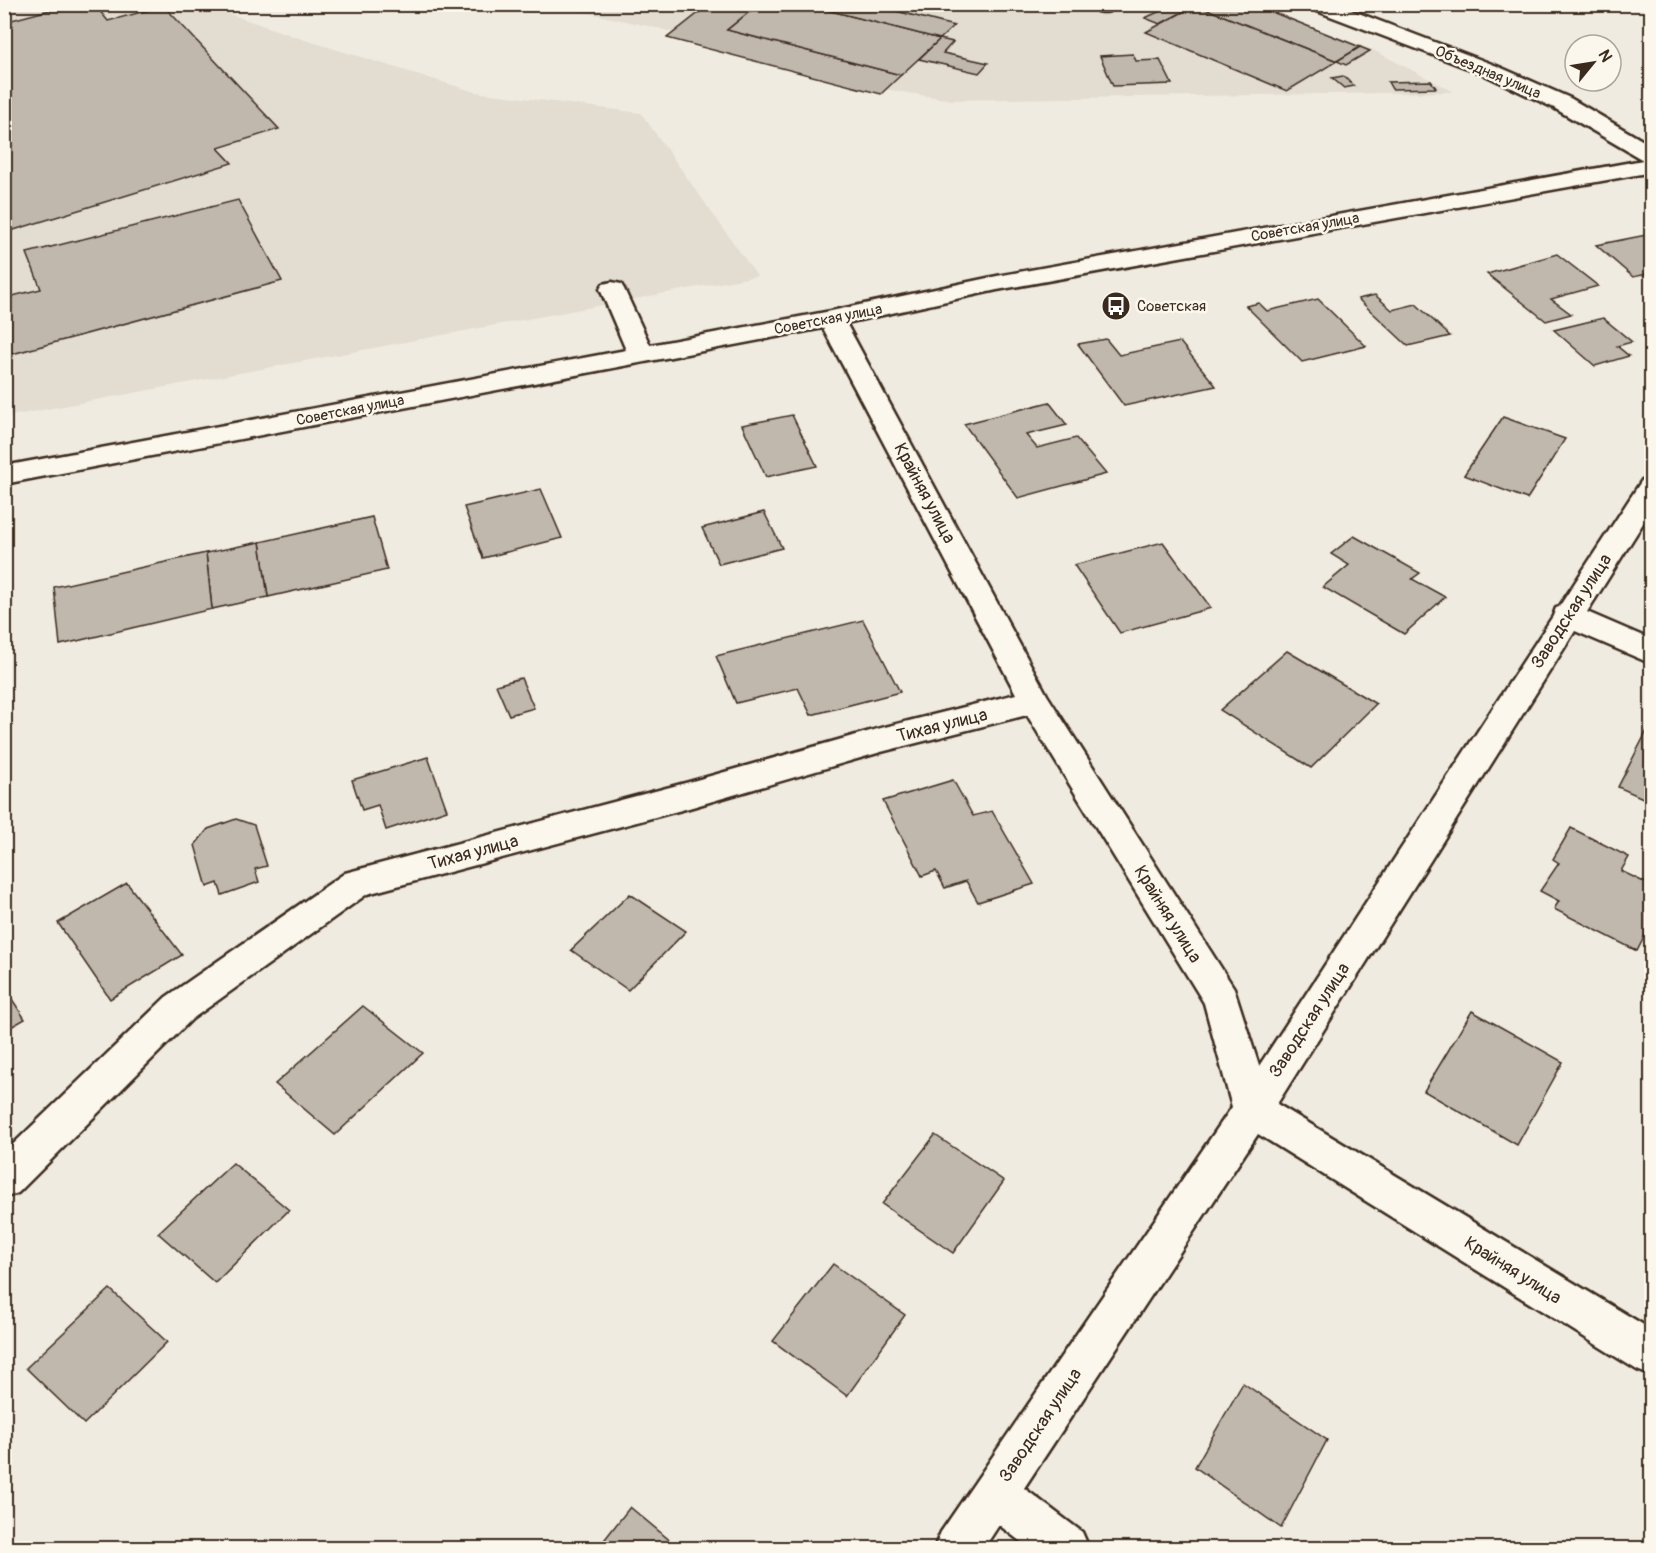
<svg xmlns="http://www.w3.org/2000/svg" width="1656" height="1553" viewBox="0 0 1656 1553" font-family="Pangolin,sans-serif">
<style>
.built{fill:#e2dcd1}
.building{fill:#c0b8ad;stroke:#3b2a1e;stroke-width:1.5}
.lines{fill:none;stroke-linecap:round;stroke-linejoin:round}
.minor-casing{stroke:#3b2a1e;stroke-width:5}
.minor{fill:#fbf7ec;fill-rule:evenodd}
.labels{text-anchor:middle;stroke-width:5;stroke-linejoin:round;paint-order:stroke}
.far-street-label{font-size:15px;fill:#3b2a1e;stroke:#fbf7ec}
.far-poi-label{font-size:15px;fill:#3b2a1e;stroke:#fbf7ec;text-anchor:start}
.street-label{font-size:18px;fill:#3b2a1e;stroke:#fbf7ec}
</style>
<rect width="100%" height="100%" fill="#f0ebe0"/>
<filter id="ink" filterUnits="userSpaceOnUse"><feTurbulence type="fractalNoise" baseFrequency=".0167" numOctaves="2"/><feDisplacementMap in="SourceGraphic" scale="12" xChannelSelector="R" yChannelSelector="G"/><feConvolveMatrix kernelMatrix="1 2 1 2 8 2 1 2 1" color-interpolation-filters="sRGB"/></filter>
<g filter="url(#ink)">
<g class="built">
<path d="M5,5H203L302,39L475,92L641,113L757,276L5,417Z"/>
<path d="M552,5H1252L1373,50L1454,92L952,100L877,88L657,28Z"/>
</g>
<g class="building">
<path d="M72,4H94L108,21L164,6L279,129L218,148L232,163L4,233V22Z"/>
<path d="M710,4H759L727,30L901,75L881,94L667,38Z"/>
<path d="M759,4H804L940,39L901,75L727,30Z"/>
<path d="M804,4H869L954,26L940,39Z"/>
<path d="M1156,4H1195L1196,5L1160,24L1145,18L1165,9Z"/>
<path d="M1252,4L1360,47L1337,61L1196,5Z"/>
<path d="M1196,5L1337,61L1287,91L1146,32Z"/>
<path d="M940,39L953,42L943,53L988,63L979,73L919,59Z"/>
<path d="M1360,47L1370,51L1346,65L1337,61Z"/>
<path d="M1133,54L1136,61L1160,60L1172,84L1113,86L1100,56Z"/>
<path d="M1343,76L1354,86L1344,88L1332,78Z"/>
<path d="M1431,81L1436,88L1392,89L1388,82Z"/>
<path d="M238,200L282,281L12,354L4,330V298L41,289L27,253Z"/>
<path d="M1646,235L1652,240V273L1633,277L1596,245Z"/>
<path d="M1557,254L1598,286L1551,299L1571,314L1546,321L1487,274Z"/>
<path d="M1375,295L1392,310L1416,304L1450,336L1408,346L1358,299Z"/>
<path d="M1318,299L1366,346L1302,362L1246,306L1259,303L1267,311Z"/>
<path d="M1603,318L1632,342L1617,346L1629,356L1595,366L1554,330Z"/>
<path d="M1106,339L1119,355L1180,342L1216,386L1124,406L1078,344Z"/>
<path d="M1049,402L1067,425L1026,435L1037,448L1076,438L1106,474L1018,498L964,424Z"/>
<path d="M792,415L817,466L766,477L742,425Z"/>
<path d="M1503,417L1565,439L1527,499L1464,475Z"/>
<path d="M541,489L562,538L483,558L464,507Z"/>
<path d="M764,512L782,548L719,564L702,528Z"/>
<path d="M372,517L387,570L268,597L260,542Z"/>
<path d="M1354,536L1420,573L1412,579L1445,597L1404,634L1323,587L1349,565L1331,554Z"/>
<path d="M260,542L268,597L212,609L206,553Z"/>
<path d="M1163,542L1211,608L1120,633L1074,565Z"/>
<path d="M206,553L212,609L60,645L54,587Z"/>
<path d="M863,620L900,692L811,715L798,688L736,703L716,656Z"/>
<path d="M1287,651L1376,704L1311,768L1220,710Z"/>
<path d="M521,678L534,708L509,715L496,685Z"/>
<path d="M1652,721V802L1618,787Z"/>
<path d="M428,757L447,810L386,830L378,805L362,810L352,780Z"/>
<path d="M953,780L973,816L992,811L1034,884L978,902L966,881L945,888L936,871L922,876L883,801Z"/>
<path d="M236,819L254,825L267,866L255,869L259,882L222,895L218,883L207,887L195,845L208,829Z"/>
<path d="M1571,828L1629,857L1621,871L1652,886V922L1637,951L1554,909L1559,901L1540,891L1559,863L1553,859Z"/>
<path d="M127,883L182,955L110,999L58,923Z"/>
<path d="M630,894L686,931L628,990L571,950Z"/>
<path d="M4,987L25,1019L4,1031Z"/>
<path d="M363,1006L423,1053L335,1135L275,1084Z"/>
<path d="M1472,1011L1563,1062L1517,1145L1424,1091Z"/>
<path d="M935,1135L1004,1181L953,1253L882,1204Z"/>
<path d="M233,1163L289,1210L215,1283L158,1233Z"/>
<path d="M833,1264L905,1315L847,1396L773,1341Z"/>
<path d="M110,1289L167,1342L84,1424L26,1368Z"/>
<path d="M1243,1383L1327,1440L1281,1528L1195,1467Z"/>
<path d="M630,1507L679,1548H598Z"/>
</g>
<g class="lines">
<g class="minor-casing">
<g id="minor">
<path d="M1096,4H1117C1112,12 1106,13 1097,11L1094,7Z"/>
<path d="M1307,4H1335L1497,66L1570,98L1652,146V172L997,290L846,323L1047,695L1234,988L1259,1066L1553,616L1556,608L1559,607L1642,480L1652,477V509L1587,612L1652,640V664L1575,631L1277,1104L1652,1330V1376L1637,1370L1258,1134L1024,1488L1082,1532L1089,1548H1029L999,1525L984,1548H934L941,1532L1232,1107L1204,1003L1027,715L881,752L689,808L367,894L192,1019L18,1193L4,1198V1153L166,997L345,873L689,782L881,728L1016,694L823,328L4,484V466L626,350L600,289L603,284L612,282L621,284L624,289L650,345L831,311L997,276L1643,160L1554,108L1483,74L1309,8Z"/>
</g>
</g>
<use href="#minor" class="minor"/>
</g>
</g>
<defs>
<g id="bus-disc" transform="scale(1.5)"><circle r="9.5" fill="#3b2a1e" stroke="#fbf7ec"/><path d="M-5-6H5V4H4V6H2V4H-2V6H-4V4H-5ZM-3.5-4V0h7V-4ZM-3.5 1.2v1.5H-2V1.2ZM2 1.2v1.5H3.5V1.2Z" fill="#fff"/></g>
</defs>
<g fill-rule="evenodd">
<use href="#bus-disc" x="1116" y="306"/>
</g>
<g class="labels">
<g class="far-street-label">
<text transform="translate(1488 72) rotate(23)" y="5">Объездная улица</text>
<text transform="translate(1305 227) rotate(-10)" y="5">Советская улица</text>
<text transform="translate(828 319) rotate(-11)" y="5">Советская улица</text>
<text transform="translate(350 410) rotate(-11)" y="5">Советская улица</text>
</g>
<g class="far-poi-label">
<text x="1137" y="311">Советская</text>
</g>
<g class="street-label">
<text transform="translate(925 493) rotate(62)" y="6">Крайняя улица</text>
<text transform="translate(1571 611) rotate(-57)" y="6">Заводская улица</text>
<text transform="translate(942 725) rotate(-14)" y="6">Тихая улица</text>
<text transform="translate(473 852) rotate(-15)" y="6">Тихая улица</text>
<text transform="translate(1168 914) rotate(58)" y="6">Крайняя улица</text>
<text transform="translate(1309 1020) rotate(-57)" y="6">Заводская улица</text>
<text transform="translate(1513 1270) rotate(32)" y="6">Крайняя улица</text>
<text transform="translate(1040 1425) rotate(-56)" y="6">Заводская улица</text>
</g>
</g>
<rect width="1656" height="1553" fill="none" stroke="#fbf7ec" stroke-width="24"/>
<rect x="12" y="12" width="1632" height="1529" fill="none" stroke="#3b2a1e" stroke-width="2" filter="url(#ink)"/>
<g transform="translate(1593 63) rotate(60)"><circle r="28" fill="#fbf7ec" stroke="#aea59a" stroke-width="1.5"/>
<path d="M0-4.5L10 22L0 15L-10 22Z" fill="#3b2a1e"/>
<text y="-9" font-size="16" font-weight="bold" text-anchor="middle" fill="#3b2a1e">N</text>
</g>
</svg>
